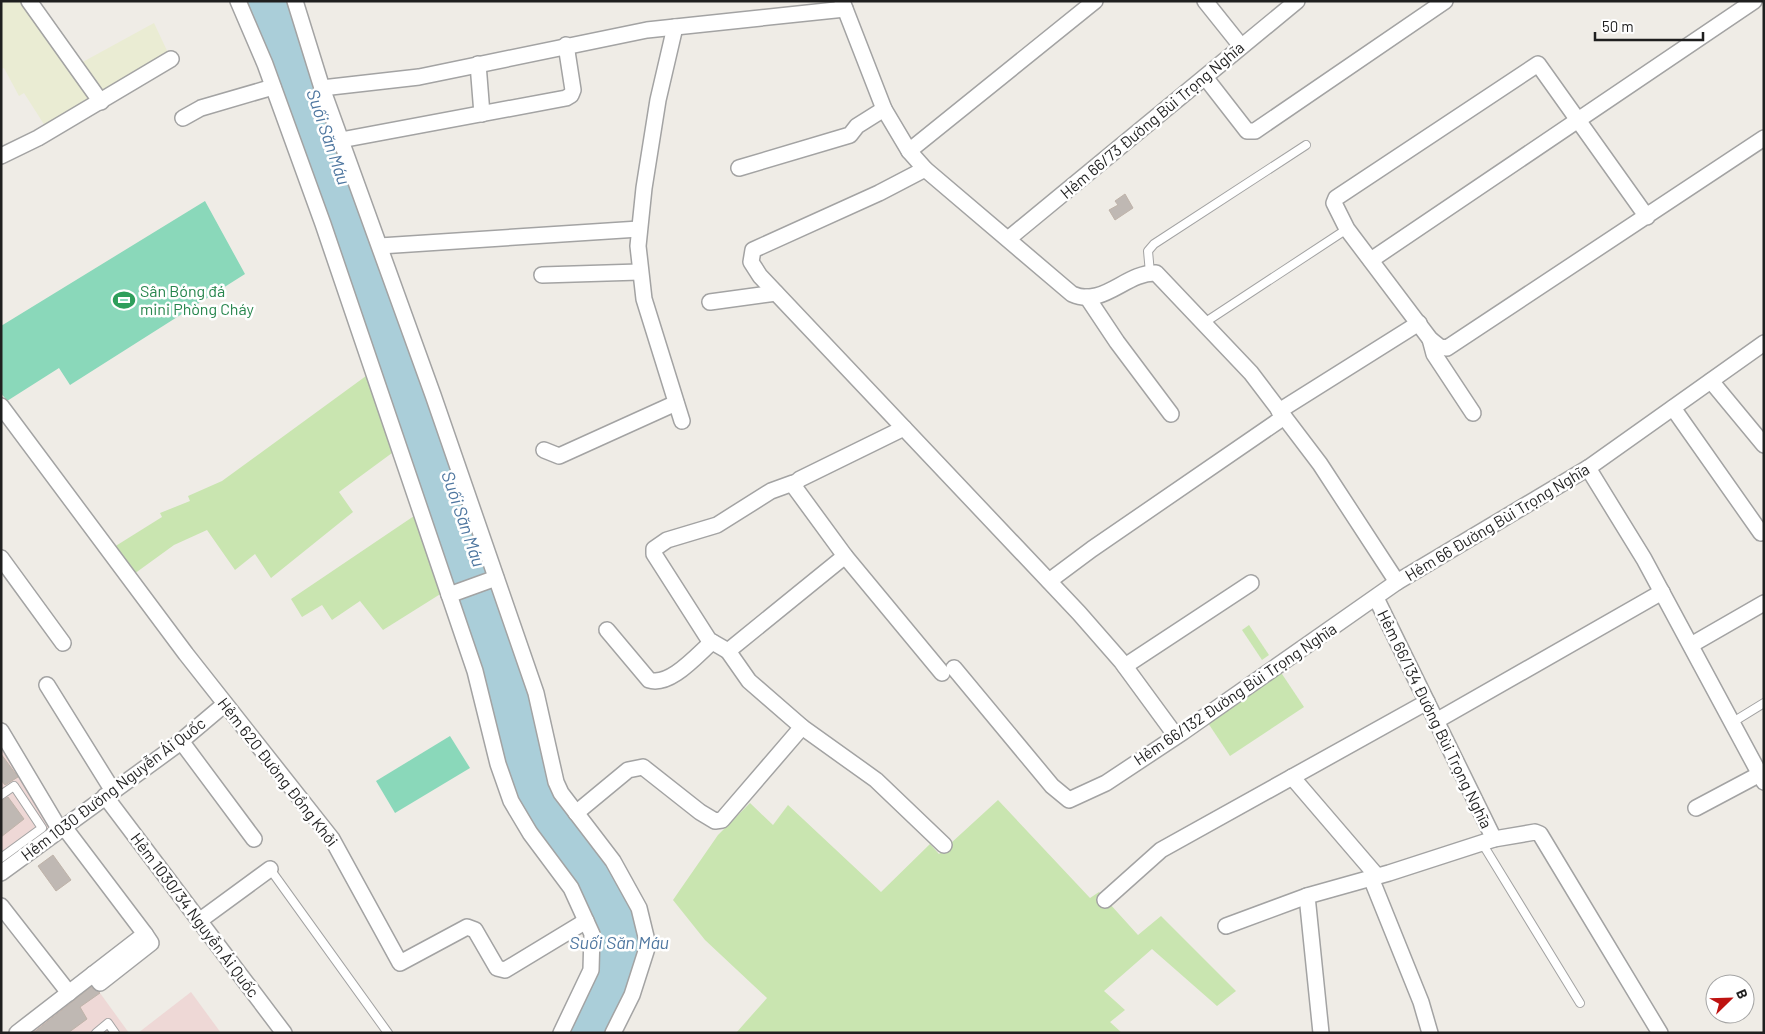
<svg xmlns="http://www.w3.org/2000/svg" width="1765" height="1034" viewBox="0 0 1765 1034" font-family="Barlow,sans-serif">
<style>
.commercial{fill:#eed8d6}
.farmland{fill:#eaecd3}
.grass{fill:#c9e5b0}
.pitch{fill:#8ad8ba}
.water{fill:#aaced9}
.building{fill:#bfb8b3;stroke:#bfb3a9}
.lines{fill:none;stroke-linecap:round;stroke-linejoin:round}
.lane-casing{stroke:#a3a3a3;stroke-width:10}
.street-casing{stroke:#a3a3a3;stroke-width:18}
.lane{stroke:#fff;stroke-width:8}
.street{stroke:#fff;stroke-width:15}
.labels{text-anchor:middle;stroke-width:5;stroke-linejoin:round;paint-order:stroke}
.street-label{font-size:16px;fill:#1f1f1f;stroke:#fff}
.leisure-label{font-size:16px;fill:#27864d;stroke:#fff;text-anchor:start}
.water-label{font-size:18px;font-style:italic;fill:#4f77a0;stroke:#fff}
</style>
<rect width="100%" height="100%" fill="#efece6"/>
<g class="commercial">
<path d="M1,741L52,827L1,865Z"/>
<path d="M92,982L129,1033H25Z"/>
<path d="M191,992L221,1033H138Z"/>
</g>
<g class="farmland">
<path d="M1,1H24L95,101L47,129L24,93L19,96L4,68L1,69Z"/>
<path d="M154,23L170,57L104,97L79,64Z"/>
</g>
<g class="grass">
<path d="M366,376L392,453L339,492L353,512L271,578L255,554L235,570L207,530L174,545L134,574L114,547L162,517L160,513L190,501L188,496L222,481Z"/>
<path d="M414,516L442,593L383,630L360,601L332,620L322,605L302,617L291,599Z"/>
<path d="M1249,625L1269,655L1262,660L1242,630Z"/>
<path d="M1280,671L1304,707L1230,756L1206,720Z"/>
<path d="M998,800L1090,898L1099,892L1138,935L1161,916L1236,991L1217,1006L1152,949L1104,991L1125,1010L1110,1022L1122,1033H736L767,998L705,940L673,900L718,835L750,803L773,825L788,805L881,892L930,844L939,854Z"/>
</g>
<g class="pitch">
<path d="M205,201L245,274L70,385L59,368L7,401L1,393V326Z"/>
<path d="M450,736L470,768L395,813L376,781Z"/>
</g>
<path class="water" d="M243,1H290L530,690L551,782L608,863L634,910L642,944L627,992L607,1033H567L597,934L515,799Z"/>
<g class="building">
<path d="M1125,194L1133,208L1115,220L1109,210L1118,205L1115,201Z"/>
<path d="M1,754L18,777L5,785L1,780Z"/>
<path d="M8,797L24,819L1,837V801Z"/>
<path d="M53,855L71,880L56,891L38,866Z"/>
<path d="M91,987L100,993L80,1007L87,1019L68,1033H33Z"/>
</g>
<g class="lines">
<g class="lane-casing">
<g id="lane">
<path d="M1150,273L1148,251L1154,244L1306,145"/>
<path d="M1204,323L1347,229"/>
<path d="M1733,722L1764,703"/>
<path d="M1,795L14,786L42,828L1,858"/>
<path d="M1482,843L1580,1003"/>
<path d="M270,869L388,1033"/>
<path d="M96,1033L108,1023L115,1033"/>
</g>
</g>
<g class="street-casing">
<g id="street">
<path d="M29,1L101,102"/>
<path d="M238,1L265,64L323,224L475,671L498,764L511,801L530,833L571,888L592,934L591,970L561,1033"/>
<path d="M295,1L322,88L433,395L536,693L556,782L561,793L613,861L639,908L648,945L632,995L613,1033"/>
<path d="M842,1L884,109L909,151L925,169L1072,294C1103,308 1126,272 1156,273L1251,373L1320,464L1397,582L1588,468L1764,343"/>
<path d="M1205,1L1241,46"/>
<path d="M675,27L658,100L644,188L638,246L644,299L682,421"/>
<path d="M478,64L482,114"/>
<path d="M1205,77L1247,131H1255L1445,1"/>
<path d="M322,88L419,77L647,30L845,9"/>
<path d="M183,118L201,108L273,87"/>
<path d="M341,140L566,98L571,95L573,90L566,45"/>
<path d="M909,151L1095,1"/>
<path d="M1,156L38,138L171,59"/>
<path d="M739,168L850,135L857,126L884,109"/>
<path d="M925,169L879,193L753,250L751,262L760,276L1079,613L1121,661L1176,736"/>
<path d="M1647,217L1538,64L1336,198L1334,203L1347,229L1430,339L1440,347L1447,348L1764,138"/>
<path d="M1008,239L1297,1"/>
<path d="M380,246L639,229"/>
<path d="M1371,260L1754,1"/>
<path d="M542,275L639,272"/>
<path d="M1087,297L1117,342L1171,414"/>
<path d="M710,302L776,293"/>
<path d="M1430,339L1434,354L1473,413"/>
<path d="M1711,381L1764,445"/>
<path d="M1,406L186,654L332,839L400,963L467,927L475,930L497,968L505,970L586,921"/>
<path d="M1673,408L1761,533"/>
<path d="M1279,411L1419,323"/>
<path d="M904,428L800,479L793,485L845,556L942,673"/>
<path d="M544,450L559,456L676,403"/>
<path d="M1588,468L1644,559L1764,782"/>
<path d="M845,556L728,651L749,681L802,727L876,780L944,845"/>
<path d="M1,558L63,643"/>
<path d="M1049,581L1092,549L1284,417"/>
<path d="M449,595L496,578"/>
<path d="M1376,598L1494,839"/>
<path d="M607,630L649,680C670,687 697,655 712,642"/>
<path d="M1691,645L1764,603"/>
<path d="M728,651L709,640L654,554V549L667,540L717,525L771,491L793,483"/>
<path d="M1125,666L1251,583"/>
<path d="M954,668L1052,786L1069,800L1106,783L1183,732L1397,582"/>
<path d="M47,685L113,791"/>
<path d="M1436,721L1662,592"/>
<path d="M1,731L60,830"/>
<path d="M181,741L254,839"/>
<path d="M1292,777L1377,876"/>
<path d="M105,796L284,1033"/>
<path d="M1696,808L1760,774"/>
<path d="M576,813L628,770L643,767L700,812L715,821L722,820L802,727"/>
<path d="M1,873L174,747L225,704"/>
<path d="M1371,878L1421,1002L1430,1033"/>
<path d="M1105,900L1161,850L1427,702"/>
<path d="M1,906L69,993"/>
<path d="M199,921L270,869"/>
<path d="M1226,926L1307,896"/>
<path d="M93,974L100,983L151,943L145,934"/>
<path d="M17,1033L145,934L64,827"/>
<path d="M1321,1033L1307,896L1389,873L1494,839L1535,832L1540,834L1660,1033"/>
</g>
</g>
<use href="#lane" class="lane"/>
<use href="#street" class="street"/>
</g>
<defs>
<g id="stadium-bare" transform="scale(1.725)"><path d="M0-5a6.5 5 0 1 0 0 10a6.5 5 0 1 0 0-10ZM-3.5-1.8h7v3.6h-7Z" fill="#2e9e5b" stroke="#fff" stroke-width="2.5" paint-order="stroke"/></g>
</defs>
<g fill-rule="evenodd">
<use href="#stadium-bare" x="124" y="300"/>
</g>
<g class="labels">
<g class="street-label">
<text transform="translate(1152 120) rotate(-40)" y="6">Hẻm 66/73 Đường Bùi Trọng Nghĩa</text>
<text transform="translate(1497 522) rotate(-31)" y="6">Hẻm 66 Đường Bùi Trọng Nghĩa</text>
<text transform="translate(1235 694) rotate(-34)" y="6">Hẻm 66/132 Đường Bùi Trọng Nghĩa</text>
<text transform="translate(1435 719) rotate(64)" y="6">Hẻm 66/134 Đường Bùi Trọng Nghĩa</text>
<text transform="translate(278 772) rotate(52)" y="6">Hẻm 620 Đường Đồng Khởi</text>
<text transform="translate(113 789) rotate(-37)" y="6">Hẻm 1030 Đường Nguyễn Ái Quốc</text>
<text transform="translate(195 915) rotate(53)" y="6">Hẻm 1030/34 Nguyễn Ái Quốc</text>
</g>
<g class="leisure-label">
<text x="140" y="297">Sân Bóng đá<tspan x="140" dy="18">mini Phòng Cháy</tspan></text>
</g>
<g class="water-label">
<text transform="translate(328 137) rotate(71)" y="6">Suối Săn Máu</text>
<text transform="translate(463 519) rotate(71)" y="6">Suối Săn Máu</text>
<text x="619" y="949">Suối Săn Máu</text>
</g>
</g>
<rect width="1765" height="1034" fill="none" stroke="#1f1f1f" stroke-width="5"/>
<g transform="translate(1730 999) rotate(67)"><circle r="24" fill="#ffffff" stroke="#a5a5a5"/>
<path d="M0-4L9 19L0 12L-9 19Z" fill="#be1210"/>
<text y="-8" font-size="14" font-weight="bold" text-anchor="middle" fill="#1f1f1f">B</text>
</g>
<path d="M1595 32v8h108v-8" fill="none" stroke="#1f1f1f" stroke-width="2.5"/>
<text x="1602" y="32" font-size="15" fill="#1f1f1f" stroke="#ffffff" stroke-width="4" paint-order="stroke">50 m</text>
</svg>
